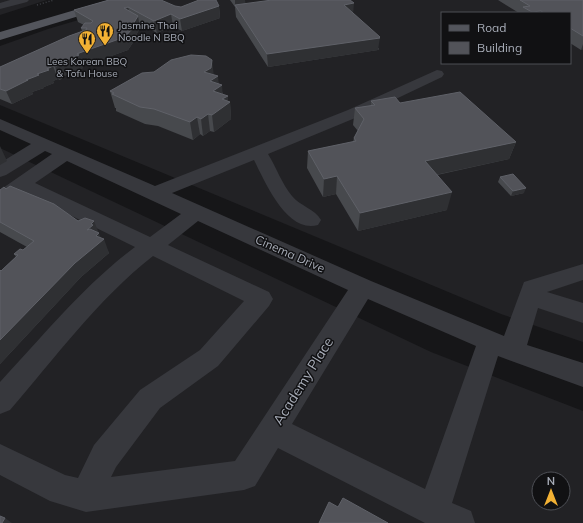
<svg xmlns="http://www.w3.org/2000/svg" width="583" height="523" viewBox="0 0 583 523" font-family="Mulish,sans-serif">
<style>
.built{fill:#222225;fill-rule:evenodd}
.lines{fill:none;stroke-linecap:round;stroke-linejoin:round}
.path{stroke:#3d3f44;stroke-width:1.5;stroke-dasharray:1 2;stroke-linecap:butt}
.minor{fill:#37383d;fill-rule:evenodd}
.major{fill:#53555c;fill-rule:evenodd}
.wall{fill:#47494d}
.shaded-wall{fill:#2f3033}
.building{fill:#525359;stroke:#5f6168}
.labels{text-anchor:middle;stroke-width:3;stroke-linejoin:round;paint-order:stroke}
.far-poi-label{font-size:10px;fill:#a8adb8;stroke:#111113;text-anchor:start}
.street-label{font-size:12px;fill:#a8adb8;stroke:#111113}
.near-street-label{font-size:14px;fill:#a8adb8;stroke:#111113}
</style>
<rect width="100%" height="100%" fill="#161618"/>
<g class="built">
<path d="M0,0H47L0,15Z"/>
<path d="M146,0H583V342L501,314L0,105V46L48,29ZM442,13H570V63H442Z"/>
<path d="M0,148L431,352L583,411V523H0ZM539,479H563V503H539Z"/>
</g>
<g class="lines">
<path class="path" d="M37,5L54,0"/>
<g class="minor">
<path d="M10,0H29L27,2L0,9V3Z"/>
<path d="M437,70L442,71L444,74L442,77L360,116L268,154C276,167 282,184 292,196C300,206 315,209 321,220L318,225C287,234 265,182 254,160L172,193L371,281L504,336L524,282L583,264V280L547,292L583,303V323L538,308L527,345L583,363V387L498,356L452,503L471,511L475,523H425L278,448L255,486L244,490L86,512L50,501L0,475V444L65,475L78,478L94,445L140,390L200,350L244,301L153,256C98,299 55,358 10,410L0,414V382C43,336 84,285 135,247L23,192L7,203L0,205V190L52,154L45,151L6,175L0,177V163L31,144L0,130V119L155,186L348,110ZM67,161L181,214L150,237L35,183ZM198,221L348,290L235,461L111,477L116,467L160,408L218,366L269,306L273,299L269,292L168,245ZM368,299L476,346L425,489L292,424Z"/>
</g>
<path class="major" d="M109,0H127L125,2L0,40V32Z"/>
</g>
<g class="wall">
<path d="M109,0L181,7L219,6L220,18L182,31L173,26L157,33L139,23L140,28L134,39V41L128,50L83,66V68L64,76V77L60,80L58,79L53,81L54,83L44,87V88L32,92L33,94L12,104L0,99V67L82,31L81,28L84,25L78,22L74,10Z"/>
<path d="M230,0H245V4L353,13L379,49L378,50L268,67L236,17L235,7Z"/>
<path d="M498,0H583V49L581,50L570,43V13H519Z"/>
<path d="M214,75L219,84L223,94L228,101L230,102L231,119L214,132L210,131L203,136L200,134L193,140L158,126L145,124L116,111V108H115L110,91Z"/>
<path d="M371,101L400,103L516,142L509,159L437,175L447,210L358,231L336,194L323,197L307,168L308,151L353,142L354,138L358,131L353,125L355,108L371,106Z"/>
<path d="M500,177L524,193L511,196L498,182Z"/>
<path d="M0,190L78,221L98,233L109,253L81,277L0,364V270L1,271L16,257L14,254L23,250L27,247L0,232Z"/>
</g>
<g class="shaded-wall">
<path d="M235,0H245L246,6H235Z"/>
<path d="M354,3L353,15L344,5Z"/>
<path d="M219,6L220,18L182,31L180,19Z"/>
<path d="M128,7L131,19L124,8Z"/>
<path d="M541,11L540,13H532V12Z"/>
<path d="M171,14L173,26L157,33L154,21Z"/>
<path d="M138,16L140,28L134,39V41L128,50L83,66V68L64,76V77L60,80L55,67L58,64L130,29Z"/>
<path d="M380,37L378,50L268,67L267,54Z"/>
<path d="M583,44V49L581,50Z"/>
<path d="M212,60L214,77L218,76L219,87L222,85L223,99L228,96V103L230,102L231,119L214,132L212,115L204,72Z"/>
<path d="M53,66L58,79L53,81L54,83L44,87V88L32,92L33,94L12,104L6,91L26,80Z"/>
<path d="M208,114L210,131L203,136L201,119Z"/>
<path d="M197,117L200,134L193,140L190,122Z"/>
<path d="M516,142L509,159L421,178L425,161Z"/>
<path d="M0,146L7,161L0,165Z"/>
<path d="M337,176L336,194L323,197L324,179Z"/>
<path d="M526,188L524,193L511,196L513,191Z"/>
<path d="M452,192L447,210L358,231L360,213Z"/>
<path d="M94,221L102,241L104,239L109,253L81,277L0,364V340L87,230L91,224Z"/>
<path d="M5,518L12,523H2Z"/>
</g>
<g class="building">
<path d="M109,0H161L175,6L181,7L199,0H216L219,6L180,19L171,14L154,21L128,7L126,8H124L138,16L130,29H132L125,37L79,53L77,54L79,55L58,64H60L55,67L53,66L47,69L49,70L37,74L39,75L26,80H28L6,91L0,89V67L69,36L86,30L87,28H81L85,23H91L93,21L74,10Z"/>
<path d="M272,0H350L354,3L344,5L380,37H379L380,38L267,54L235,5Z"/>
<path d="M520,0H583V36L570,28V13H544L541,11L532,12L523,7L530,6Z"/>
<path d="M191,55L206,56L212,60L211,68L204,72L218,76L210,81L222,85L213,91L228,96L222,99L230,102L212,115L208,114L201,119L197,117L190,122L154,109L140,107L112,94L114,93L110,91L142,73L154,72L171,60Z"/>
<path d="M460,92L516,142L425,161L452,192L360,213L337,176L324,179L308,151L356,141L354,138L364,119L355,108L375,105L371,101L395,97L400,103Z"/>
<path d="M513,174L526,188L513,191L500,177Z"/>
<path d="M10,186L54,204L78,221L85,218L94,221L91,224L93,225L87,230L90,229L99,233L96,236L104,239L75,263L0,340V270L1,271L18,255L14,254L20,249L23,250L34,241L0,222V190L4,187L6,189Z"/>
<path d="M343,498L388,523H319L329,502L338,507Z"/>
<path d="M0,516L5,518L2,523H0Z"/>
</g>
<defs>
<g id="restaurant-pin" transform="scale(0.9)"><path d="M0 17L-7.5 6A9.5 9.5 0 1 1 7.5 6Z" fill="#f2b134" stroke="#111113"/><path d="M-5-6h1v4h1v-4h1v4h1v-4h1v5L-1.5 .5V6h-2V.5L-5-1ZM5-6V6H3V1.5H1.5Q1.5-4 5-6Z" fill="#111"/></g>
</defs>
<g fill-rule="evenodd">
<use href="#restaurant-pin" x="105" y="31"/>
<use href="#restaurant-pin" x="87" y="39"/>
</g>
<g class="labels">
<g class="far-poi-label">
<text x="118" y="29">Jasmine Thai<tspan x="118" dy="12">Noodle N BBQ</tspan></text>
<text x="87" y="65" text-anchor="middle">Lees Korean BBQ<tspan x="87" dy="12">&amp; Tofu House</tspan></text>
</g>
<g class="street-label">
<text transform="translate(290 254) rotate(24)" y="4">Cinema Drive</text>
</g>
<g class="near-street-label">
<text transform="translate(303 381) rotate(-58)" y="5">Academy Place</text>
</g>
</g>
<rect x="441" y="12" width="130" height="52" fill="#111113" stroke="#4d4f55"/>
<rect x="449" y="25" width="20" height="6" fill="#53555c" stroke="#4d4f55"/>
<text x="477" y="32" font-size="12" fill="#a8adb8">Road</text>
<rect x="449" y="42" width="20" height="12" fill="#525359" stroke="#4d4f55"/>
<text x="477" y="52" font-size="12" fill="#a8adb8">Building</text>
<g transform="translate(551 491)"><circle r="19" fill="#111113" stroke="#4d4f55"/>
<path d="M0-3L7 15L0 10L-7 15Z" fill="#f2b134"/>
<text y="-6" font-size="11" font-weight="bold" text-anchor="middle" fill="#a8adb8">N</text>
</g>
</svg>
